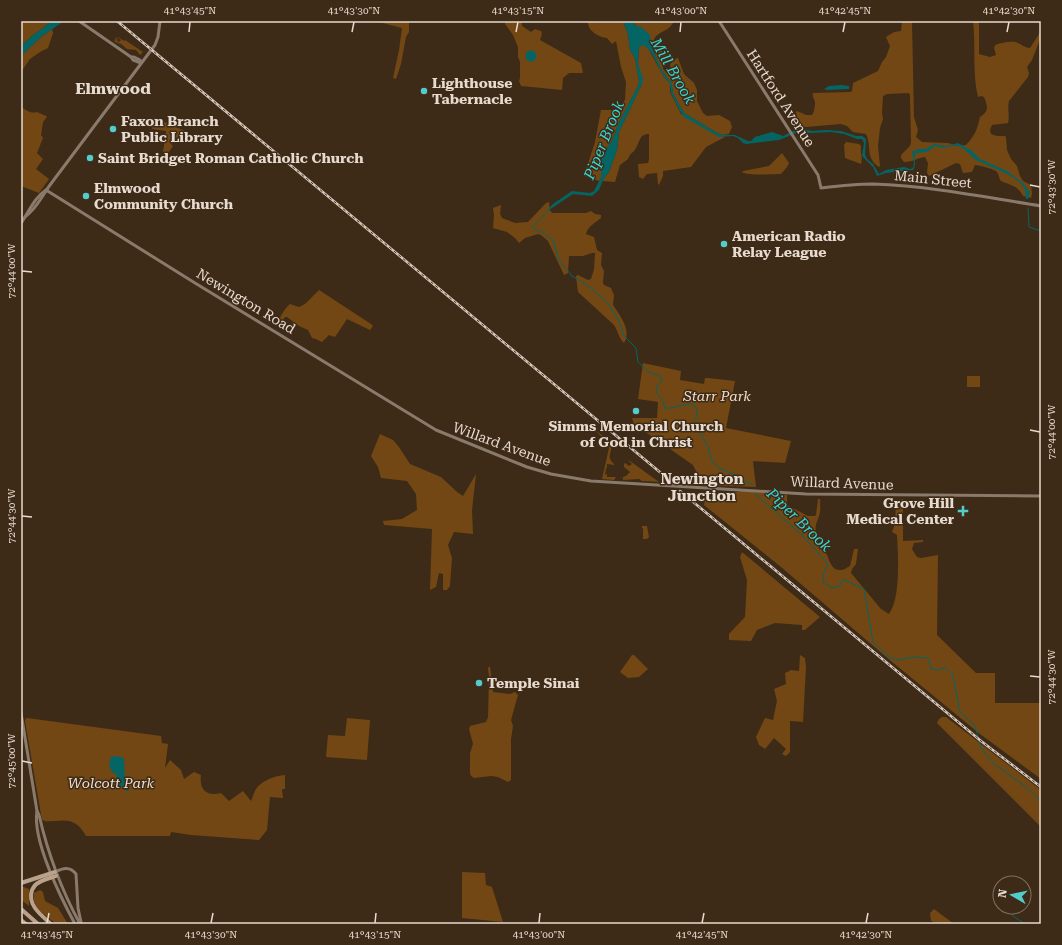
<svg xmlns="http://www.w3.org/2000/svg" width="1062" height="945" viewBox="0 0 1062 945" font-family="'Roboto Serif',serif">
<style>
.green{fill:#724714}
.water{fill:#056564}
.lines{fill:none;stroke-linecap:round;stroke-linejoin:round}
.stream{stroke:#056564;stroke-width:1}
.secondary{stroke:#897a6c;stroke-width:3}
.motorway{stroke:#b9a18b;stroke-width:4}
.rail-casing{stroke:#d6c8bd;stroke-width:2.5}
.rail{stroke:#3d2b18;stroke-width:1;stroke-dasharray:3;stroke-linecap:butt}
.ticks{fill:none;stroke:#e7dacf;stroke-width:1.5}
.poi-dot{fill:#52cdcc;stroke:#3d2b18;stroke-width:1.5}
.labels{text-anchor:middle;stroke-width:3;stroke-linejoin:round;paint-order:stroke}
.poi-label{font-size:14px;font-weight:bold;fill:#e7dacf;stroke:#3d2b18;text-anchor:start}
.street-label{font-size:14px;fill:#e7dacf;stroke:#3d2b18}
.park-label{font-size:14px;font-style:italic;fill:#f1decc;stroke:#3d2b18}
.water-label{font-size:15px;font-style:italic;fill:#36d7d6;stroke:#3d2b18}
.neighbourhood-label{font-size:15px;font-weight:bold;fill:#e7dacf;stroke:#3d2b18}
.quarter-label{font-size:16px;font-weight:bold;fill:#e7dacf;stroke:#3d2b18}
.neatline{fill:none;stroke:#e7dacf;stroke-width:1.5}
.ticks-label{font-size:10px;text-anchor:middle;fill:#e7dacf}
</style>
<rect width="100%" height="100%" fill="#3d2b18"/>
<g class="green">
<path d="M21,21H52L32,36L21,46Z"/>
<path d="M375,21H409V32L406,37L401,64L396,79L393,78L399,50L402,28Z"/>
<path d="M505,21H522V26L531,32L535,29L541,31L542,34L540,40L581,63L583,73H569L563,78L562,90L521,86L519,81L520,78V62L518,57V47L513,35L505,24Z"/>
<path d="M588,21H623L628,34L630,50L635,58L639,81L638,86L618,124L612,141L602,154V176L599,181L584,176L595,142L601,110H614L619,108L625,100L626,82L621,67L616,41L612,44L607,38C599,37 587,31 588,21Z"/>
<path d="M632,21H674C669,32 660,30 654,39C655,47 662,51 668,55C665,63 657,67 670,75L671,72L670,64L677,58H678L684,74L694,83L697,90V101L703,113L707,116L719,115L730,121L732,127L729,134L723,135L717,133L684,113L673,93L671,82L662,71L651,45L650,38C646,33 635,26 632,21Z"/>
<path d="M902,21H912L914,117L918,130L916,137L922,142L948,143L957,146L966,145C975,135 977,130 980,117C989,111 988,107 984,97L981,96L978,97C972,73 976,46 973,21H979V54L990,57L996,55L994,48L995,45C1000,43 1011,41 1015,42C1021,43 1024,48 1030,48L1039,34H1041V37L1032,60L1027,67L1029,73L1028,77L1009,101C1007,108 1010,115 1008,123L992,125L990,130L991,134L997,136H1005L1006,137L1007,150L1011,159L1017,166L1020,176L1023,181L1031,185L1032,194L1031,198L1023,196C1017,185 1012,186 1001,181C999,179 999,174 997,172C995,169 978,165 975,165L972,172L963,173L960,164L956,163L929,176L927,173L928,163L925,157C916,158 914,162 904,162L901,158V155L910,146L911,142L910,96L909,93L887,94L883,96L882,113L883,119L880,128L878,146L880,166L879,167C865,158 872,146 866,134L853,132L847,126L841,124L794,128L792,125L797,118L796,112L797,111L806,115H812C814,113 815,106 815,102C814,98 812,97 813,93L851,92L852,91L853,83L878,71L882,62L886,57L890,46L886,37L894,32L901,31Z"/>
<path d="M52,29L53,33L48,48L40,52L30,59L21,72V56L40,38Z"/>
<path d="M117,36L124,41L125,40L143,52L140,55L136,50L127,49L121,44L115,42L114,40L119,42L120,41L117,39V38L116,39L119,42L115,40L116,37L120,41L121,40Z"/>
<path d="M640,45H645L648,48L664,77L670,83V92L681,114L716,135L725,137L706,147L691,167L663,171V176L659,185L658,184L657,173L647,174L643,179L639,177L638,164L648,163L649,159V134C638,134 640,144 634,151C631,154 630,154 628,159L620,165L615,182L602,181L609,172L617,150L619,132L642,84L638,63L639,48Z"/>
<path d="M21,107C26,110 31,114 37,112L46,116L47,117L43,122L41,135L43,138L37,153L43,159L36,169L49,179L39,193L21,186Z"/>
<path d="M155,118L185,131L171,144L173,146L168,153L163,152L166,131L152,129Z"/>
<path d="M846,142L859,144L861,146C860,152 863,159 861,164L845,158L844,145Z"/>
<path d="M782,153L789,163L787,167L781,174C772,174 748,176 742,172L743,171L769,166Z"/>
<path d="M549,202L550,210L552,213H586L591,211L595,214L601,215V218C595,223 588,226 586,234L594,237L597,250L602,253L601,265L604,271L603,283L604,285L611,288L614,295L613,305C620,316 632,330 624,343C619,339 618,331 614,325L578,292L576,276L578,275L588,280L591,279L594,269L595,253H592L583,256H569L568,273L564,275L548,241L541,235L538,234L525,238L519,243L515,238L507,232L493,228L494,215L493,208L501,205L500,214L502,218L515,223L528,222L546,203Z"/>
<path d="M319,290L371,324L373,326L370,330L347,319L335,337L329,335L322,342L316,339L312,338L308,330L299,326L287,317H285L279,327L277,326C279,318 284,309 290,304L299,307L305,304Z"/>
<path d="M643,363L681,371L680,380L704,384L705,378H708L735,381L726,428L791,441L785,463L753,461L756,487L698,485L697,473L693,465L634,424L632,418H657L658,402L638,399Z"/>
<rect x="967" y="376" width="13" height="11"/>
<path d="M595,430C600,434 607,438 610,444C614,452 605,456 614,464V465L607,464V467L606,469L605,475L607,474V477H616L614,480L602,479L609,448L605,440Z"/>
<path d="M380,434L393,440L399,447L410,464L441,477L457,492L463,496L476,474L472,510L473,534L454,532L448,545L452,558L450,586L447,590H443V574L439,573L436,587L430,590L432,529L384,525L383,521L402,519L417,510L416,494L407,481L381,478L378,467L371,456Z"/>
<path d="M628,460L630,461L659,482L642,481L639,479L623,480V477L626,476L630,472L624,467V464L625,463L629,466L632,464Z"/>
<path d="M742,491L787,495V505L808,516H815L816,515L818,499H820C820,504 821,511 819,516C817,523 813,527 818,535L816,539C819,544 824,549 827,555C830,562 832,571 841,570C845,570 847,567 850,566L854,549H858L856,564L852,569L851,573L881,609L889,614C901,597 898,555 897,535L892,532L895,524L896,501L903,499V541L923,540V542L914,543L912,549L917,557L921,558L938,555L937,635L976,673H995V703H1041V779L980,734L891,661L781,567L704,505L705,499Z"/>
<path d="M642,526H647L649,537L647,539H643V528H642Z"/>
<path d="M742,552L820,617L805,630H802V625L775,623L757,630L751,641L729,640V634L745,617L747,580L740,557Z"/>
<path d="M632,655H634L648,669L639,677L628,678L620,672Z"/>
<path d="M800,655L805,658L806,667L803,722L790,721V752L786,756L782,754L786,749L774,738L765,749L759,745L756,737L765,718L773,720L777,701L774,689L786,684L785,673L791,670L799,671Z"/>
<path d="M490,666L493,692L510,694L515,692L518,695L511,720L513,726L511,739V780L508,782L498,777L491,776L474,778L471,776L470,773V753L473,744L469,729L470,726L486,722L488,717L489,677L488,668Z"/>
<path d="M942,717H946L1041,790V827L937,723L939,719Z"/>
<path d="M26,718H27L161,736L162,743L168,744L165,768L170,760L181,770L184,779L194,772L201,775C199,789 206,797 221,793L229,801L243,791L251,801C253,797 254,792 256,789C262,780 275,776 285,775V789H282L283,798L270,797L267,830L259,840L191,835L171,832L170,836H86C78,822 71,819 55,821C50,821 46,822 42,820L25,721Z"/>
<path d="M347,718L370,720L367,760L326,757L328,735L345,736Z"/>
<path d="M462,872L485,873L486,885L492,887L503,922L462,918Z"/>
<path d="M21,886L29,889V906L21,900Z"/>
<path d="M40,890L43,892L45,901L58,908L68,924H56C47,915 31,909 34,893Z"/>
<path d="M934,909L954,924H938L931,921L930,913Z"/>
</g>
<g class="water">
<path d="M52,21H64L41,37L21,56V46L32,36Z"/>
<path d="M623,21H632L636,26L641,27L650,35L651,45L662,71L672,83L673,93L684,113L717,133L723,135H735L748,141H751L755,137L772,132L783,136L799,128L812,131L826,130L841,131L856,136H862L866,139L865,155L867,159L873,164L879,174L886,170L904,167L910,169L913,168L914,163L912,152L918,149H926L934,144L946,146L958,143L972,151L980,159L1007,171L1023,183L1030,192L1028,199H1026C1025,196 1026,192 1025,190C1020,176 990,167 978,161C969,156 968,149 955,145C948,147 944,149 935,146L927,152L916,153C913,158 917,165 913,170L886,173L877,176L873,167L862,156L864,143L862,139H857L844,134L831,132L809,133L799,132L779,140L746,144L743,143L738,138L733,136L719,137L684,117L680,111L671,93L670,83C657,73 657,53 643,45L639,47L638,63L643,79L642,84L619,132L617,150L609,172L603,180L599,190L592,196L573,194L549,210L548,209L553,204L572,191L590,193L594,191L601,177L602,154L612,141L618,124L638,86L639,81L635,58L630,50L628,34Z"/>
<circle cx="531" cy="56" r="5.5"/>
<path d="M842,85L849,86V89L827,90L824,89L829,86Z"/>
<path d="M116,756L124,758L125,780L129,789V791H126L122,786L117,789V788L119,785L117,781L116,774L112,772L109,765L111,757Z"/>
</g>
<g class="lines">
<g class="stream">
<path d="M1028,208L1029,227L1041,231"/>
<path d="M550,209L532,227L536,230L542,232L553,240L559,260L572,276L587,285L608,303L619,321L624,336L636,348L638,362L650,373L659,375L662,381L657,386L656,393L662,399L665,408C677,409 681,403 693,404L697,410V416L694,421L709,449L711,460L719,468L734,474L753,485"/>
<path d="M755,494L802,535L828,564L823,575V582L832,588L840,586L843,579L864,589L873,642L890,658L901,660L913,657L928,658L931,669L939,670L945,667L953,675L960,712L975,726L981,748L993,763L1026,787L1041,802"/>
<path d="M1008,907L1013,916L1025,924"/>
</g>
<g class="secondary">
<path d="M79,21L131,57L133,60L141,63"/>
<path d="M719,21L818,175L821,188C838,186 856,184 873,184C930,186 985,197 1041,206"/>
<path d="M131,57H134L140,60L141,63"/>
<path d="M46,190L195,283L436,430L527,467L551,474L591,481L806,494L1041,496"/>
<path d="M26,216C37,208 42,196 50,185L155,45L158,37L160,21"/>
<path d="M21,223C29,212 34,198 46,190"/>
<path d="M21,713L37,811L39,815C48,854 61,889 80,924"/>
<path d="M37,811C32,840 61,898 75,924"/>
<path d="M55,872C63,868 70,866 76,874L78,908L81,922"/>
</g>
<g class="motorway">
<path d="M21,883L55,872"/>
<path d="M21,909L38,924"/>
<path d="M21,920L26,924"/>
<path d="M51,924C41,915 27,905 32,890C34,887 35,884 38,883C44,879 51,878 56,876"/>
</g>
<g class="rail-casing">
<g id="rail">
<path d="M117,21L673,483"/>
<path d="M680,491L981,741L1041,787"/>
</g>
</g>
<use href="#rail" class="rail"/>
</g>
<path class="ticks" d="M189,32L190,22M352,32L354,22M516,32L518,22M680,32L681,22M843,32L845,22M1007,32L1009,22M1030,185L1040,187M22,271L32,272M1030,430L1040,432M22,516L32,517M1030,676L1040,677M22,761L32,763M47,923L49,913M211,923L213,913M375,923L376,913M539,923L540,913M702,923L704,913M866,923L868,913"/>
<g class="poi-dot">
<circle cx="424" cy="91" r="4"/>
<circle cx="113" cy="129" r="4"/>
<circle cx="90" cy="158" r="4"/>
<circle cx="86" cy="196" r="4"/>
<circle cx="724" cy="244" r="4"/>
<circle cx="636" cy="411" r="4"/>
<path d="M961 505h4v4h4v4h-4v4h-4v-4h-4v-4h4z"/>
<circle cx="479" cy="683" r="4"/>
</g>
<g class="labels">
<g class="poi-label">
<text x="432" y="88">Lighthouse<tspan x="432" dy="16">Tabernacle</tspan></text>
<text x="121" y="126">Faxon Branch<tspan x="121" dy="16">Public Library</tspan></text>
<text x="98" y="163">Saint Bridget Roman Catholic Church</text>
<text x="94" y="193">Elmwood<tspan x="94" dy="16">Community Church</tspan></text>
<text x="732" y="241">American Radio<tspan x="732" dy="16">Relay League</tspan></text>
<text x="636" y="431" text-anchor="middle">Simms Memorial Church<tspan x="636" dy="16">of God in Christ</tspan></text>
<text x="954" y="508" text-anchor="end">Grove Hill<tspan x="954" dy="16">Medical Center</tspan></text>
<text x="487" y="688">Temple Sinai</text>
</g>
<g class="street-label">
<text transform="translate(781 98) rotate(57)" y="5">Hartford Avenue</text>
<text transform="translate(933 179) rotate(6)" y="5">Main Street</text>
<text transform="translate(246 301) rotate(31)" y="5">Newington Road</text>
<text transform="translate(502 444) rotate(20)" y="5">Willard Avenue</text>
<text transform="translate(842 483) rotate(2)" y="5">Willard Avenue</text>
</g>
<g class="park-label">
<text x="717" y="401">Starr Park</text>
<text x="111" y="788">Wolcott Park</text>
</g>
<g class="water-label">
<text transform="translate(673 71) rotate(60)" y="5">Mill Brook</text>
<text transform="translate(604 140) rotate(-68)" y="5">Piper Brook</text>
<text transform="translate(799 520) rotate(44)" y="5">Piper Brook</text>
</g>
<g class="neighbourhood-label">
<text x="702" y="484">Newington<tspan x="702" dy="17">Junction</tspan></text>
</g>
<g class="quarter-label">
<text x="113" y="94">Elmwood</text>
</g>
</g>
<rect width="1062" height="945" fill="none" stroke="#3d2b18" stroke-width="44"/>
<g transform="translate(1012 895) rotate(279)"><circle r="19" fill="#3d2b18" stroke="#817161"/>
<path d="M0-3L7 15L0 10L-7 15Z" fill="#52cdcc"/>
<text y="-6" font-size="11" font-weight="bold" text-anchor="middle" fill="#e7dacf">N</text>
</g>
<rect x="22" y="22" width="1018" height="901" class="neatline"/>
<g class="ticks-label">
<text x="190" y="14">41°43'45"N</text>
<text x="354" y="14">41°43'30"N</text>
<text x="518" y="14">41°43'15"N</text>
<text x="681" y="14">41°43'00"N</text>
<text x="845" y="14">41°42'45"N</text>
<text x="1009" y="14">41°42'30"N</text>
<text transform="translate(1051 187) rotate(-90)" y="4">72°43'30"W</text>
<text transform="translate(11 271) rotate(-90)" y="4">72°44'00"W</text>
<text transform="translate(1051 432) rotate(-90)" y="4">72°44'00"W</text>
<text transform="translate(11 516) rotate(-90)" y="4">72°44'30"W</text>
<text transform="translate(1051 677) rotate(-90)" y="4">72°44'30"W</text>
<text transform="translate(11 761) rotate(-90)" y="4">72°45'00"W</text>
<text x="47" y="938">41°43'45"N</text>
<text x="211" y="938">41°43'30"N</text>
<text x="375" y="938">41°43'15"N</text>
<text x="539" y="938">41°43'00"N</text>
<text x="702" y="938">41°42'45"N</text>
<text x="866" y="938">41°42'30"N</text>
</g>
</svg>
